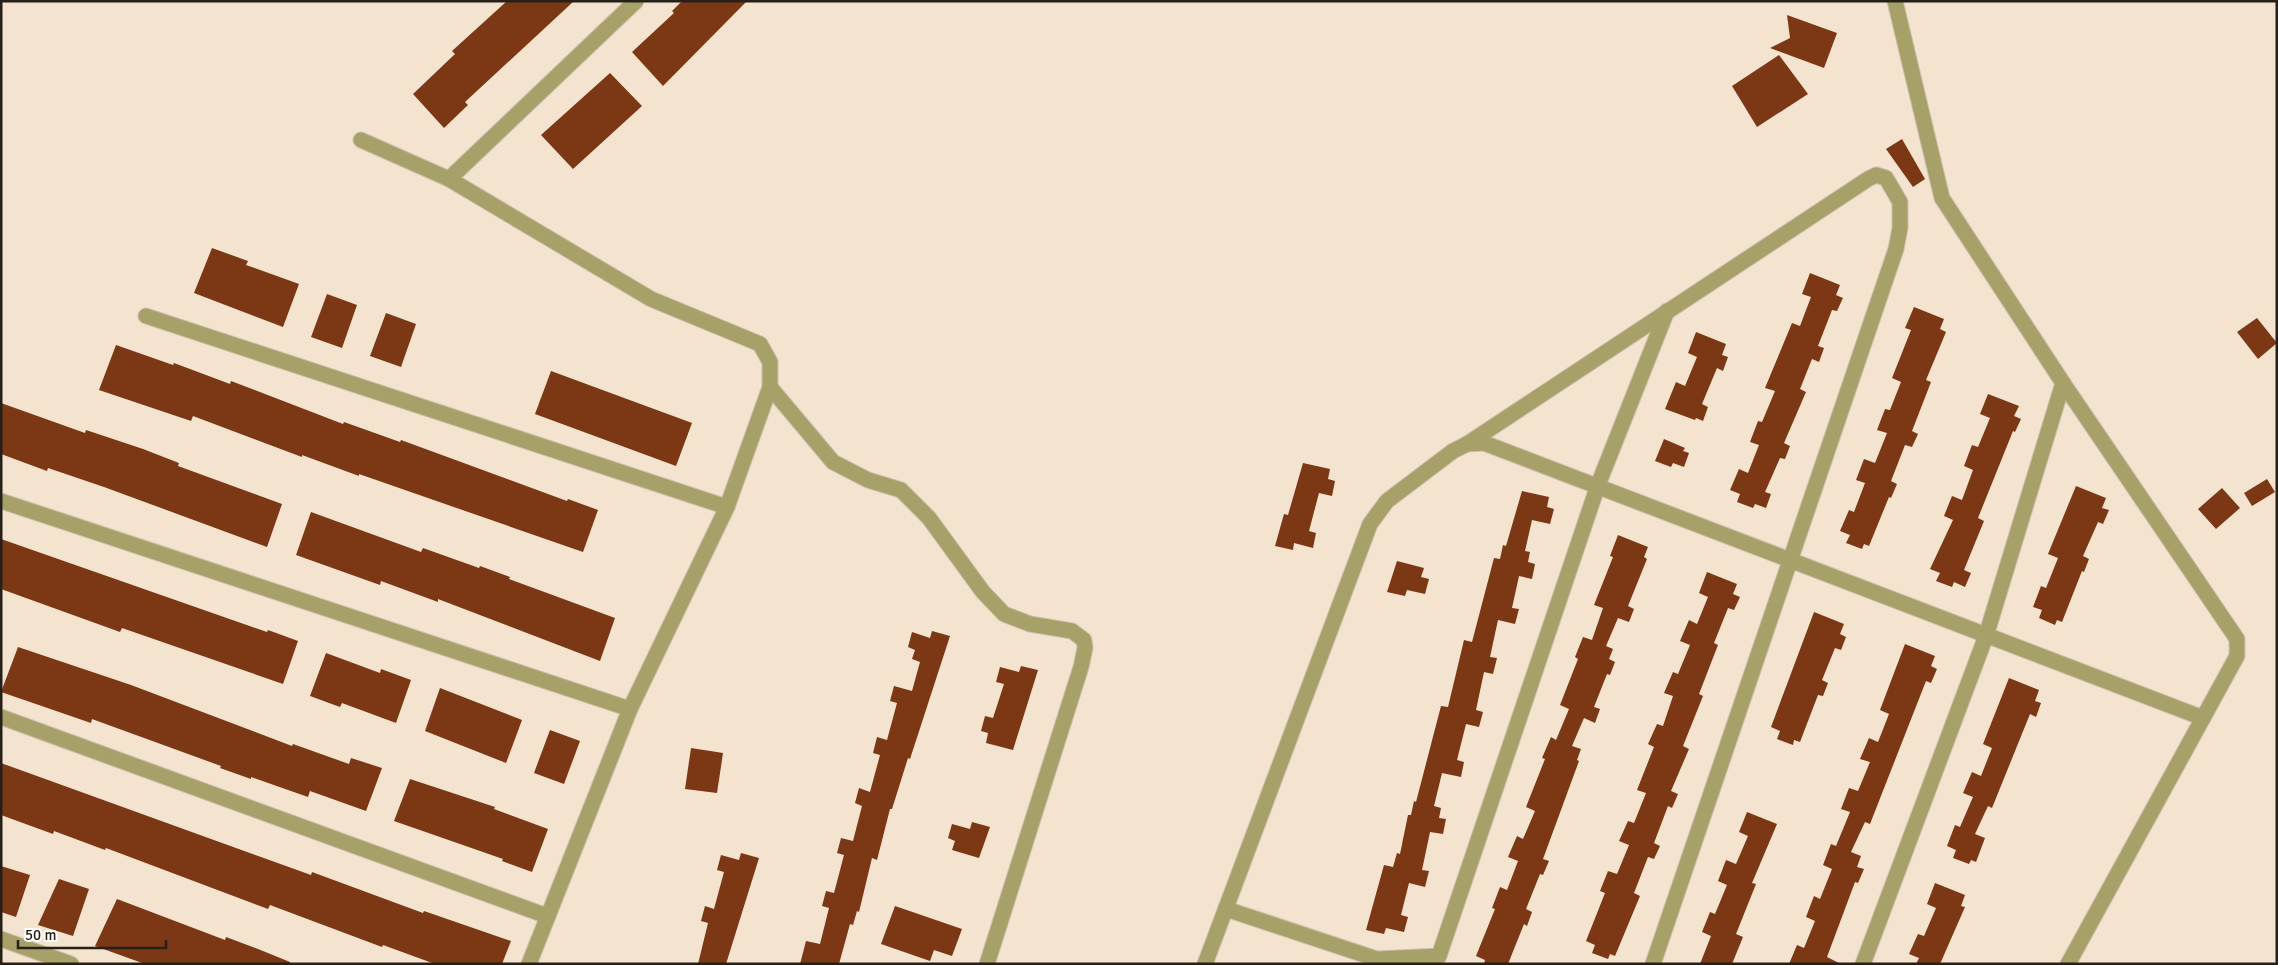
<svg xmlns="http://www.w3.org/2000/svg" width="2278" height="965" viewBox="0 0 2278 965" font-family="Signika,sans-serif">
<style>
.building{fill:#7c3715}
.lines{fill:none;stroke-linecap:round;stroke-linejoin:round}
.minor-casing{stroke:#cec0ae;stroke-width:17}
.minor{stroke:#a7a169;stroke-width:15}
</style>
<rect width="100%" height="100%" fill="#f3e3cf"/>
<g class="building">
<path d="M507,1H574L465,102L468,105L444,128L413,94L455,54L452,51Z"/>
<path d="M682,1H747L663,86L632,52L674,13L672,11Z"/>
<path d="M1787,15L1837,33L1824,68L1770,48L1790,38Z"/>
<path d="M1779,55L1808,94L1757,127L1732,86Z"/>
<path d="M610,73L642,106L573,169L541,135Z"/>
<path d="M1902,139L1925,179L1913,187L1886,149Z"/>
<path d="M212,248L248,261L246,265L299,284L283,327L194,293Z"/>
<path d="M1810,273L1840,285L1836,295L1843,298L1837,311L1832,310L1818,346L1824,348L1819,362L1812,359L1800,389L1806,392L1784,443L1790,446L1785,459L1780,458L1765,492L1771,494L1766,508L1755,504L1753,508L1737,502L1740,494L1730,490L1739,469L1748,473L1759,445L1750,442L1758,421L1762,422L1775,391L1765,388L1792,323L1800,326L1811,297L1802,294Z"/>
<path d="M327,294L357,305L342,348L311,337Z"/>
<path d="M1914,307L1944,319L1940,329L1946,332L1926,380L1931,382L1912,431L1918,434L1912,447L1905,445L1891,481L1897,484L1891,498L1889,497L1869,546L1864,544L1862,549L1846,543L1850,535L1840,531L1849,510L1854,512L1865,483L1856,480L1864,459L1875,463L1887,433L1877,430L1885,409L1890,410L1901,382L1892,378L1911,330L1905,328Z"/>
<path d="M386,313L416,324L401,367L370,356Z"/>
<path d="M2257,318L2277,343L2258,359L2237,332Z"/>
<path d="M1696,332L1726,344L1722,355L1728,357L1723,371L1717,368L1702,404L1708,407L1703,421L1696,418L1695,420L1665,409L1676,382L1685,386L1697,357L1688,353Z"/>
<path d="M116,345L173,365L174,363L230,384L231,381L343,424L344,422L400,442L401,440L567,501L568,499L598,510L583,552L359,474V476L302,455V457L193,416L191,421L99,390Z"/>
<path d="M551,371L692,423L676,466L535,414Z"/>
<path d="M1988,394L2019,406L2014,416L2021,419L2015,432L2013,431L1978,518L1984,521L1964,570L1971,573L1965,587L1954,582L1952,587L1936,581L1940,573L1930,569L1953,520L1944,516L1952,496L1962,500L1973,470L1964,466L1972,445L1978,447L1990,418L1980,414Z"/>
<path d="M1,403L85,433L86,430L143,449L179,463L178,466L282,504L267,547L104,487L48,468L47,471L1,454Z"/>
<path d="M1664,439L1685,448L1683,451L1689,453L1684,467L1673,463L1671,467L1655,461Z"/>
<path d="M1303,463L1330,469L1328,479L1335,481L1332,496L1319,493L1309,531L1316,533L1313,548L1294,543L1293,550L1275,546L1284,514L1288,515Z"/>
<path d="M2267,479L2275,492L2252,506L2244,493Z"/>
<path d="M2076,486L2106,498L2102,508L2109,510L2103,524L2098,522L2083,556L2089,559L2084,572L2082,571L2062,622L2057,620L2055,625L2039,618L2042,610L2033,607L2041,586L2046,588L2058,558L2048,554Z"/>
<path d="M2222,488L2240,508L2216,529L2198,509Z"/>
<path d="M1522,491L1549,497L1547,507L1554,509L1550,524L1532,520L1525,551L1530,552L1528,562L1535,564L1532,579L1519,576L1512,608L1519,609L1515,624L1498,620L1490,657L1497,658L1493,674L1484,672L1476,710L1483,712L1479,727L1466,724L1457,760L1464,762L1461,777L1442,773L1434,806L1441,808L1439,818L1446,819L1443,834L1430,832L1422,870L1429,871L1425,887L1409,883L1401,915L1408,917L1404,932L1386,928L1384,934L1366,930L1384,865L1393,867L1397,853L1400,854L1408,815H1411L1414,801L1416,802L1441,706L1448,707L1464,640L1472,642L1494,558L1500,559L1503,545L1506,546Z"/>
<path d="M311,512L421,552L423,548L479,568L480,566L510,577L509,579L615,618L600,661L438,599V602L381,581L380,585L296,555Z"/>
<path d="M1618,535L1648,547L1644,557L1647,559L1628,606L1634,609L1629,622L1618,618L1606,646L1613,649L1609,659L1615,662L1610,675L1607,674L1594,707L1600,709L1595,723L1584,718L1572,746L1581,749L1577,760L1579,761L1543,859L1549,861L1543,875L1540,874L1526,909L1532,912L1527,926L1524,924L1508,964H1484L1485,960L1476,956L1495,909L1492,908L1500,887L1507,890L1518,861L1508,857L1517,836L1523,839L1535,811L1526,807L1545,759L1542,758L1551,737L1556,740L1569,709L1560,705L1578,659L1575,657L1583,637L1592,640L1603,608L1594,605L1613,557L1610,556Z"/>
<path d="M1,539L267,632L268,630L298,641L283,684L122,628L120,632L1,589Z"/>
<path d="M1397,561L1424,568L1421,577L1429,579L1425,594L1407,590L1405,596L1387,592Z"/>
<path d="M1707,572L1737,584L1733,594L1740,597L1734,610L1728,608L1714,643L1718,645L1699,694L1703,696L1683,746L1689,749L1671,791L1678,794L1672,808L1668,806L1654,843L1660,846L1654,859L1648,857L1634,893L1640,896L1615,956L1610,954L1608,959L1592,953L1595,945L1586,941L1605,893L1600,891L1608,871L1617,874L1629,845L1619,841L1628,821L1634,823L1646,793L1637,790L1654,747L1648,744L1657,724L1663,726L1673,696L1664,693L1673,672L1678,674L1690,645L1680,641L1689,620L1697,624L1708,597L1699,593Z"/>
<path d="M1814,612L1844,624L1840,634L1846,637L1841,650L1835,648L1822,680L1828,683L1823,696L1818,695L1800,742L1794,740L1793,745L1777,739L1780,731L1771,727Z"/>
<path d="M932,631L950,636L910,759L908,758L892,809H890L877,860L872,858L859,912L857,911L853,925L850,924L839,964H800L806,941L820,944L829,908L822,906L826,891L834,893L844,855L837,853L841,838L853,841L862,806L855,803L859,788L870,792L880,755L873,753L877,737L887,740L897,703L890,701L894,686L912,691L920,662L912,659L915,650L908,647L912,632L930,638Z"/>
<path d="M1905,644L1935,656L1931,666L1937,669L1931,683L1926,681L1870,824L1865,822L1851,852L1861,856L1857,867L1864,869L1858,883L1855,882L1827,957L1841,964H1789L1797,945L1804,948L1815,921L1806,917L1814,896L1820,899L1832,869L1823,865L1831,844L1836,846L1850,812L1841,809L1849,788L1858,791L1870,762L1860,759L1869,738L1878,742L1889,714L1880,710Z"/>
<path d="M18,647L131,685L292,746L293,744L349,764L351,758L382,768L366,811L310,791L308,797L251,777V779L220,768L221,766L92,719L91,723L1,692Z"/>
<path d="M326,653L380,673L381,669L411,680L396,723L342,703L340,707L310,696Z"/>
<path d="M1021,666L1038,670L1013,750L986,743L988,733L981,731L985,716L993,718L1004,684L996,682L1000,667L1019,672Z"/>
<path d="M2009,678L2039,690L2035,701L2041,703L2036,717L2030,714L1992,808L1988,806L1975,834L1985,838L1976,862L1971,860L1969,864L1953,858L1956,850L1947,846L1955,825L1960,827L1973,797L1963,793L1972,772L1981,776L1992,748L1983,744Z"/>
<path d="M440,688L522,720L506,763L425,731Z"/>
<path d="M550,730L580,741L564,784L534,773Z"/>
<path d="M691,748L723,753L717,793L685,789Z"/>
<path d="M1,763L311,875L312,872L423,913L424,911L511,941L502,964H435L383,945L382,947L270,905L268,909L106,848L105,850L54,831L53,834L1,815Z"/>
<path d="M410,779L495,807L494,809L548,829L532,872L502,861L503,859L394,821Z"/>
<path d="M1747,812L1777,824L1752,883L1756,884L1736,934L1743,937L1732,964H1700L1711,936L1702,932L1710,912L1715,914L1727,885L1718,881L1726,860L1736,864L1748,836L1739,832Z"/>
<path d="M972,822L990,827L979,858L952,850L955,841L948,838L952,824L970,829Z"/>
<path d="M741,853L759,858L726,964H698L708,923L701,921L705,906L714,909L724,872L717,870L721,855L739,860Z"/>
<path d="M1,866L30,875L16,917L1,912Z"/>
<path d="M59,879L89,889L73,936L38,925Z"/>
<path d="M1935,883L1965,895L1961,906L1965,907L1940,964H1916L1919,958L1909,954L1918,934L1924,936L1936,908L1927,904Z"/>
<path d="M117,899L225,940L226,937L258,949L290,962V964H145L95,946Z"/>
<path d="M895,906L962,929L952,956L934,950L930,961L881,944Z"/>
</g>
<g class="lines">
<g class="minor-casing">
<g id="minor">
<path d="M1895,1L1942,198L2063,383L2237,639V656L2068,964"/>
<path d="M361,140L449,179L651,299L760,344L770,362V387L727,507L630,709L529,964"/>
<path d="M449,179L636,1"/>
<path d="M146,316L727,507"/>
<path d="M770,387L833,462L868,480L901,490L929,518L983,592L1004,614L1030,624L1072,631L1084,640L1085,648L1081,667L987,964"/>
<path d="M1467,444L1484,443L2203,718"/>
<path d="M1,501L630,709"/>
<path d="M1,717L547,916"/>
<path d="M1226,909L1377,959L1439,956L1598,485L1667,311"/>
<path d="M1,939L71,964"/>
<path d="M1205,964L1370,524L1387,501L1453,451L1467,444L1868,179L1876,175L1886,178L1900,202V228L1896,249L1653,964"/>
<path d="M1863,964L1986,636L2063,383"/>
</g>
</g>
<use href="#minor" class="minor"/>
</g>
<rect width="2278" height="965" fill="none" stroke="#262019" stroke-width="5"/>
<path d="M18 940v8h148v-8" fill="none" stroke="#262019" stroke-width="2.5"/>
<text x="25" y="940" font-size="15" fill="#262019" stroke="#ffffff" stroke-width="4" paint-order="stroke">50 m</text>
</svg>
